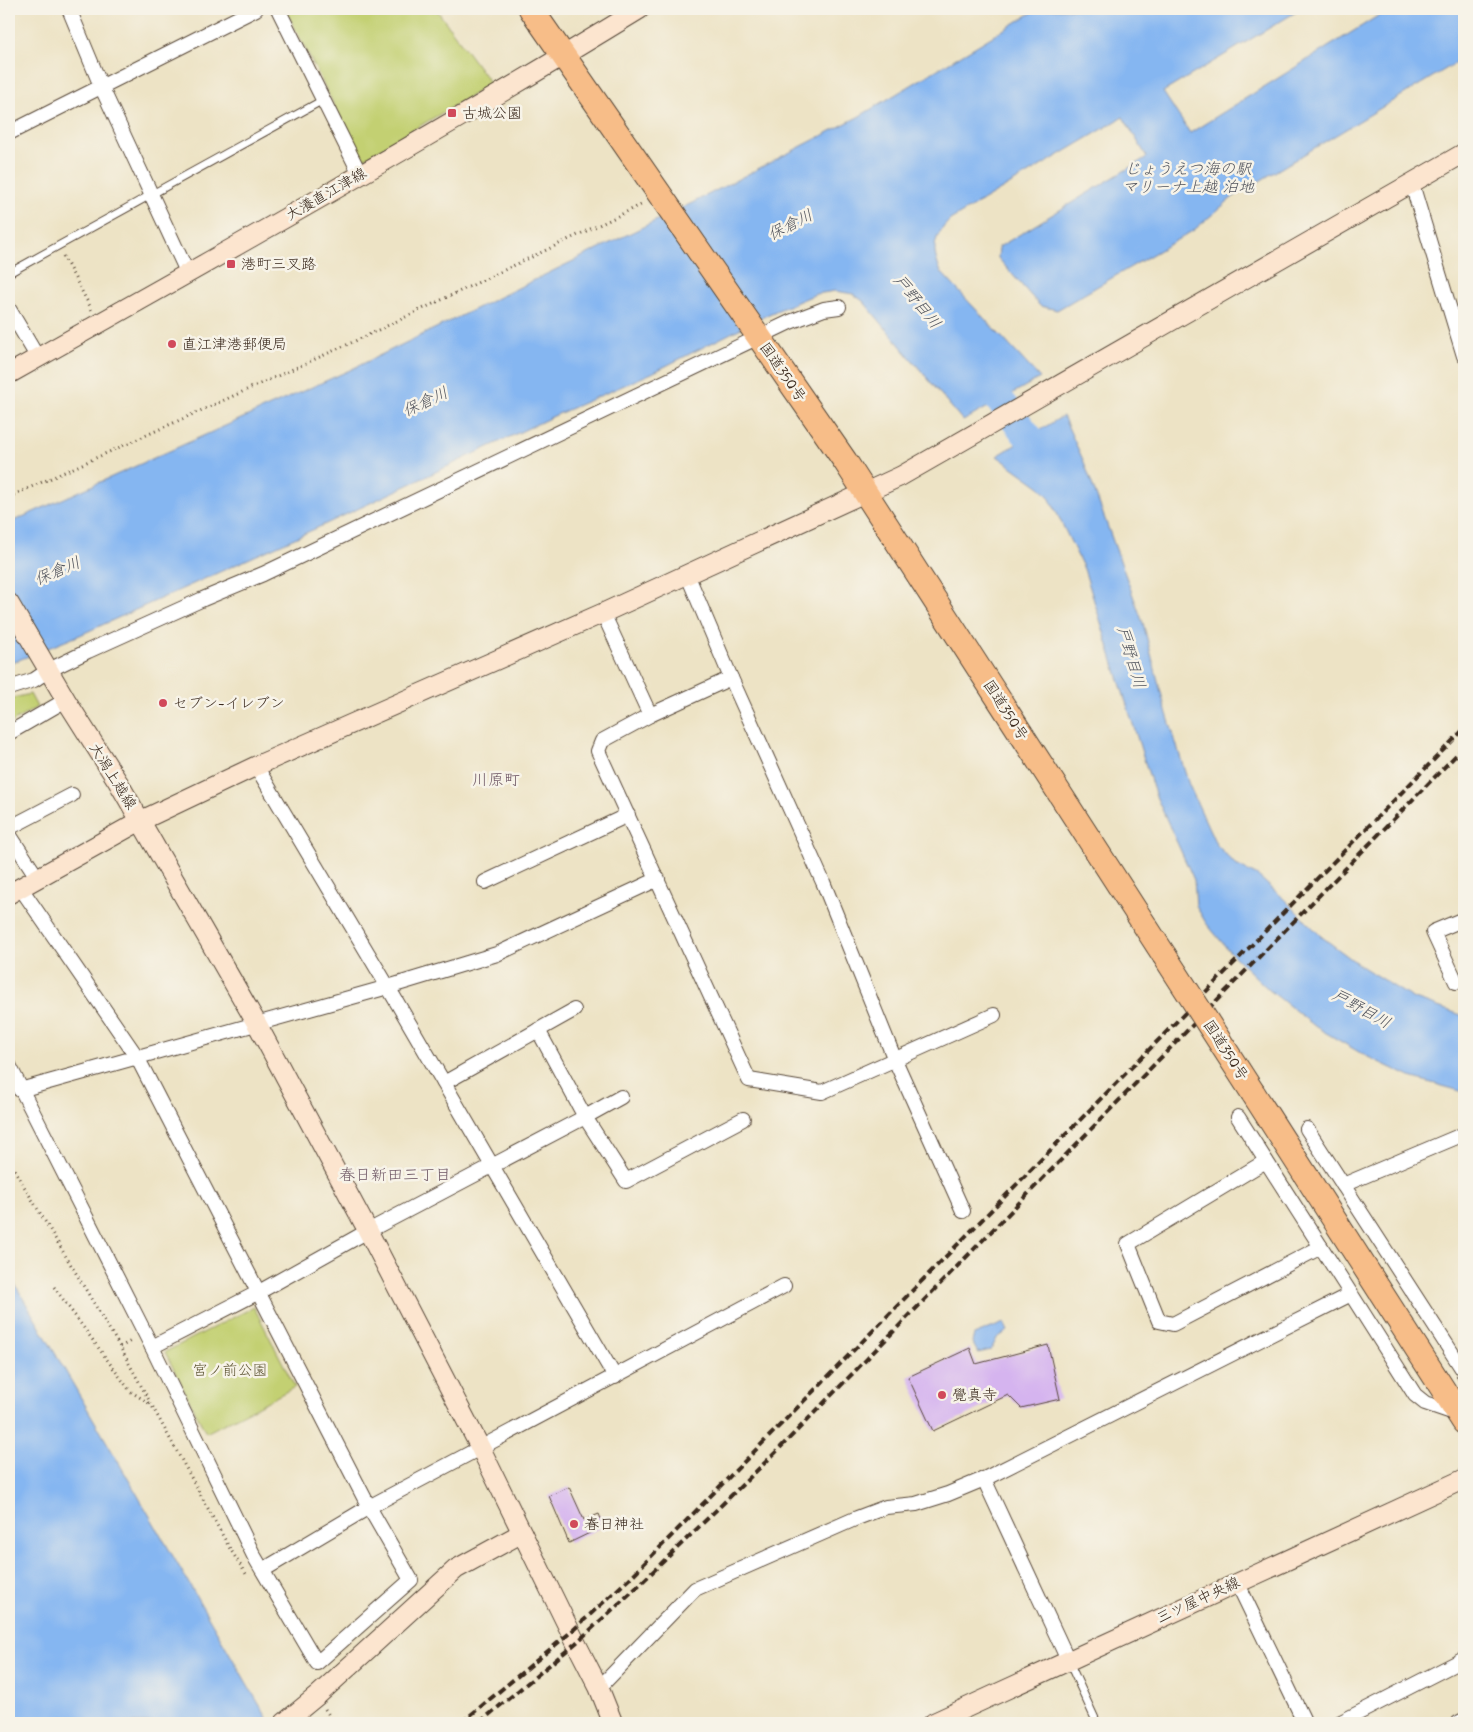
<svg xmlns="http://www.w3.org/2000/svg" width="1473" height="1732" viewBox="0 0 1473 1732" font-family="Mynerve,'Klee One',sans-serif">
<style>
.green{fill:#c3d072;stroke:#7f7d48}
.water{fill:#85b6f1;stroke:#607088}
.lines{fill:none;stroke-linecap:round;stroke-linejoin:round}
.river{stroke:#85b6f1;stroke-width:29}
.building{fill:#d5b4ef}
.lane-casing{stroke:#564637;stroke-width:9}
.street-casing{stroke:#564637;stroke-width:16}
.secondary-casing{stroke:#564637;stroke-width:21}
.highway-casing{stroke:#564637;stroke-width:26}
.path{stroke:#564637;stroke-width:3;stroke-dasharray:1 4;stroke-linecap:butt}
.lane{stroke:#fff;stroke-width:7}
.street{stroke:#fff;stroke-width:14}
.secondary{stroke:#fce5cf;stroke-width:19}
.highway{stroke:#f7bd88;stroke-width:24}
.rail{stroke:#3b2a1e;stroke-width:4;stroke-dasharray:8 4;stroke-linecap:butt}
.highway-bridge-casing{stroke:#564637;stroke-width:26;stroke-linecap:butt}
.highway-bridge{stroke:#f7bd88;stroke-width:24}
.poi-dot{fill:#d1495b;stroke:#f7f3e8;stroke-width:2}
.labels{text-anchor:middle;stroke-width:5;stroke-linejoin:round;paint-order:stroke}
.poi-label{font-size:15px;fill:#3b2a1e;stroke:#f7f3e8;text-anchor:start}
.street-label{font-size:15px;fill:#3b2a1e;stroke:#f7f3e8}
.park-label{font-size:15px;fill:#5d5433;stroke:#f7f3e8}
.water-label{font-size:16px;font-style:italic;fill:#51545d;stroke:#f7f3e8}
.neighbourhood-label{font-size:16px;fill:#715a67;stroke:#f7f3e8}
</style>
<rect width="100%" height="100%" fill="#f7f3e8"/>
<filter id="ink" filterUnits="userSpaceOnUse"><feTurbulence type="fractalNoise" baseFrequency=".02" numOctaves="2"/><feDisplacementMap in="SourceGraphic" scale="10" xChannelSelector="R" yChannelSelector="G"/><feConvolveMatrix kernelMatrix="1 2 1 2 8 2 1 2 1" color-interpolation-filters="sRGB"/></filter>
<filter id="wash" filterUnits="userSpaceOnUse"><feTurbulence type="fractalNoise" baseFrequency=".0096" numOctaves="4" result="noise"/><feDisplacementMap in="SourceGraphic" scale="20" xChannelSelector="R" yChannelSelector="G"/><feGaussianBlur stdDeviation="1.12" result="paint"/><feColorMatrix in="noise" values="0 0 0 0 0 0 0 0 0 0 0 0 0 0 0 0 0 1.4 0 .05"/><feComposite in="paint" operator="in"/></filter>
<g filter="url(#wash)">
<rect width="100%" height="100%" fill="#ede3c5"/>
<g class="green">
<path d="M285,9H436L491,84L362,160Z"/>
<path d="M30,694L37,707L9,724V699Z"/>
<path d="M254,1307L295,1387L206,1433L165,1352Z"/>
</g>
<g class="water">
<path d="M1038,9H1301L1163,92L1190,133L1389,9H1464V58L1233,197L1194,230L1057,310L1040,306L998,258L999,247L1147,157L1123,117L950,220C933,237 931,250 941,272L1040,378L963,421L863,301L853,294L835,291L816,294L769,314L652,373L556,415L328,523L80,635L9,664V523L350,370L692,203L858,117Z"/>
<path d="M1063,416L1084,462L1143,623L1164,704L1189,785L1216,844L1236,865L1258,876L1285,900L1322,937L1358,964L1412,998L1464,1016V1092L1410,1077L1364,1055L1316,1027L1268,989L1230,952L1206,923L1196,906L1194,880L1155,794L1084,569L1049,497L1040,487L997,456Z"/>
<path d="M9,1274L270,1723H9Z"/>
<path d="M1004,1323L1008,1331L997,1338L991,1350L978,1353L972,1342L974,1335Z"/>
</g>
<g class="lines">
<path class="river" d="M976,370L1052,467"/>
</g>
<g id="blocks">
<g class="building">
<path d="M1048,1345L1060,1399L1021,1408L1008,1395L933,1431L908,1377L970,1348L976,1364Z"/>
<path d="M569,1487L584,1520L599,1514L604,1526L569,1543L549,1496Z"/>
</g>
</g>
</g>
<g filter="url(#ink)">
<use href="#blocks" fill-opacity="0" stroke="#564637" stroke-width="1"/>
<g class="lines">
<g class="lane-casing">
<g id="lane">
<path d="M9,273L323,100"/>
<path d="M1068,1660L1097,1723"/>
</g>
</g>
<g class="street-casing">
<g id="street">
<path d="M69,9L101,86L188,274"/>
<path d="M278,9L360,174"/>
<path d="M9,133L256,9"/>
<path d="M1412,184L1464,356"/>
<path d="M9,309L38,358"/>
<path d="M603,613L650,715L720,683L731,678L687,574"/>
<path d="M731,678L823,882L895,1060L963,1211"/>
<path d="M9,688L34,680L49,670L88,651L203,599L263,574L790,322L824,309L839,307"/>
<path d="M650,715L602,741L598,751L749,1080L822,1092L994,1015"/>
<path d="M9,733L66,700"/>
<path d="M256,766L388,987L615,1377"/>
<path d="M9,828L72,795"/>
<path d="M9,834L37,877"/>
<path d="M485,882L628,815"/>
<path d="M1456,982L1433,932L1464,919"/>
<path d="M538,1030L585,1117L626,1181L743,1119"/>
<path d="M9,1065L152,1347L254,1556L317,1663L411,1580L369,1507L137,1057L20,887"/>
<path d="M444,1083L574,1010"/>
<path d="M20,1090L388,987L497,954L658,879"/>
<path d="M1238,1117L1351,1294"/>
<path d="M1307,1129L1463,1370L1464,1375"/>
<path d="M1266,1161L1128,1244L1159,1321L1173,1324L1321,1247"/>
<path d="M1343,1185L1464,1134"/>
<path d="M152,1347L259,1292L368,1231L585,1117L621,1097"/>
<path d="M984,1479L1068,1660"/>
<path d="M263,1570L369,1507L784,1286"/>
<path d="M1237,1582L1305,1723"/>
<path d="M599,1688L695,1589L857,1518L886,1507L916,1504L948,1494L984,1479L1351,1294L1415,1395L1425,1403L1460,1415L1464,1394"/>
<path d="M1339,1723L1464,1659"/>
<path d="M1458,1723L1464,1720"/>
</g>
</g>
<g class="secondary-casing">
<g id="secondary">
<path d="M9,374C221,255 433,136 640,9"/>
<path d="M9,603L66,700L118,782L257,1024L368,1231L480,1447L576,1643L599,1688L613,1723"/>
<path d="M9,894L140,821L256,766L603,613L901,476L1464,153"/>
<path d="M284,1723L318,1695L456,1569L522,1533"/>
<path d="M933,1723L1464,1479"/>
</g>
</g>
<g class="highway-casing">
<g id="highway">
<path d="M531,9L845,461L1164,955"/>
<path d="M1253,1093L1464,1422"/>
</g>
</g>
<g class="path">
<path d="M63,256L92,310"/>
<path d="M9,497L353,342L643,204"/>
<path d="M9,1161L120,1347L229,1547L246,1574"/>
<path d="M54,1287L130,1391L150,1404"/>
<path d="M120,1347L133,1340"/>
<path d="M325,1709L334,1723"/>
</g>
<use href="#lane" class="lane"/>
<use href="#street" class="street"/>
<use href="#secondary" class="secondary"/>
<use href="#highway" class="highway"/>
<g class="rail">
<path d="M461,1723L571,1632L629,1579L1464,729"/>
<path d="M479,1723L576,1643L636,1588L775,1453L1464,747"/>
</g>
<g class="highway-bridge-casing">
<path id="highway-bridge" d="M1164,955L1253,1093"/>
</g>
<use href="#highway-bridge" class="highway-bridge"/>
</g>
</g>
<g class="poi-dot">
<rect x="447" y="108" width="10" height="10" rx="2.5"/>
<rect x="226" y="259" width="10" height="10" rx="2.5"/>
<circle cx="172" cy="344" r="5"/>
<circle cx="163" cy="703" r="5"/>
<circle cx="942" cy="1395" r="5"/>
<circle cx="574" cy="1524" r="5"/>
</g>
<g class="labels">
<g class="poi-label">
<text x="462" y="118">古城公園</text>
<text x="241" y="269">港町三叉路</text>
<text x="182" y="349">直江津港郵便局</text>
<text x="173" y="708">セブン-イレブン</text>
<text x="952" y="1400">覺真寺</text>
<text x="584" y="1529">春日神社</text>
</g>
<g class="street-label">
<text transform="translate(326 194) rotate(-30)" y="5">大瀁直江津線</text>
<text transform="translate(783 372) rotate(55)" y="5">国道350号</text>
<text transform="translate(1006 710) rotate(57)" y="5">国道350号</text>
<text transform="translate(113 776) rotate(58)" y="5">大潟上越線</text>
<text transform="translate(1226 1050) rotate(57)" y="5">国道350号</text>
<text transform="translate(1198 1600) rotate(-25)" y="5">三ツ屋中央線</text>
</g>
<g class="park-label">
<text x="230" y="1375">宮ノ前公園</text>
</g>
<g class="water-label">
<text x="1188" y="174">じょうえつ海の駅<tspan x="1188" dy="18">マリーナ上越 泊地</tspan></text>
<text transform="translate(790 224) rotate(-27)" y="6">保倉川</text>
<text transform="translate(918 301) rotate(51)" y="6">戸野目川</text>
<text transform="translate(425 401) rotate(-25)" y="6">保倉川</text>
<text transform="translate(57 570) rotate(-23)" y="6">保倉川</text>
<text transform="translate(1132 657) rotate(74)" y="6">戸野目川</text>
<text transform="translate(1362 1008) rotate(29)" y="6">戸野目川</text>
</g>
<g class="neighbourhood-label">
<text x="496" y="785">川原町</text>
<text x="395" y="1180">春日新田三丁目</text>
</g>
</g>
<rect width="1473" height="1732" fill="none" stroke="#f7f3e8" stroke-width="30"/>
</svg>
